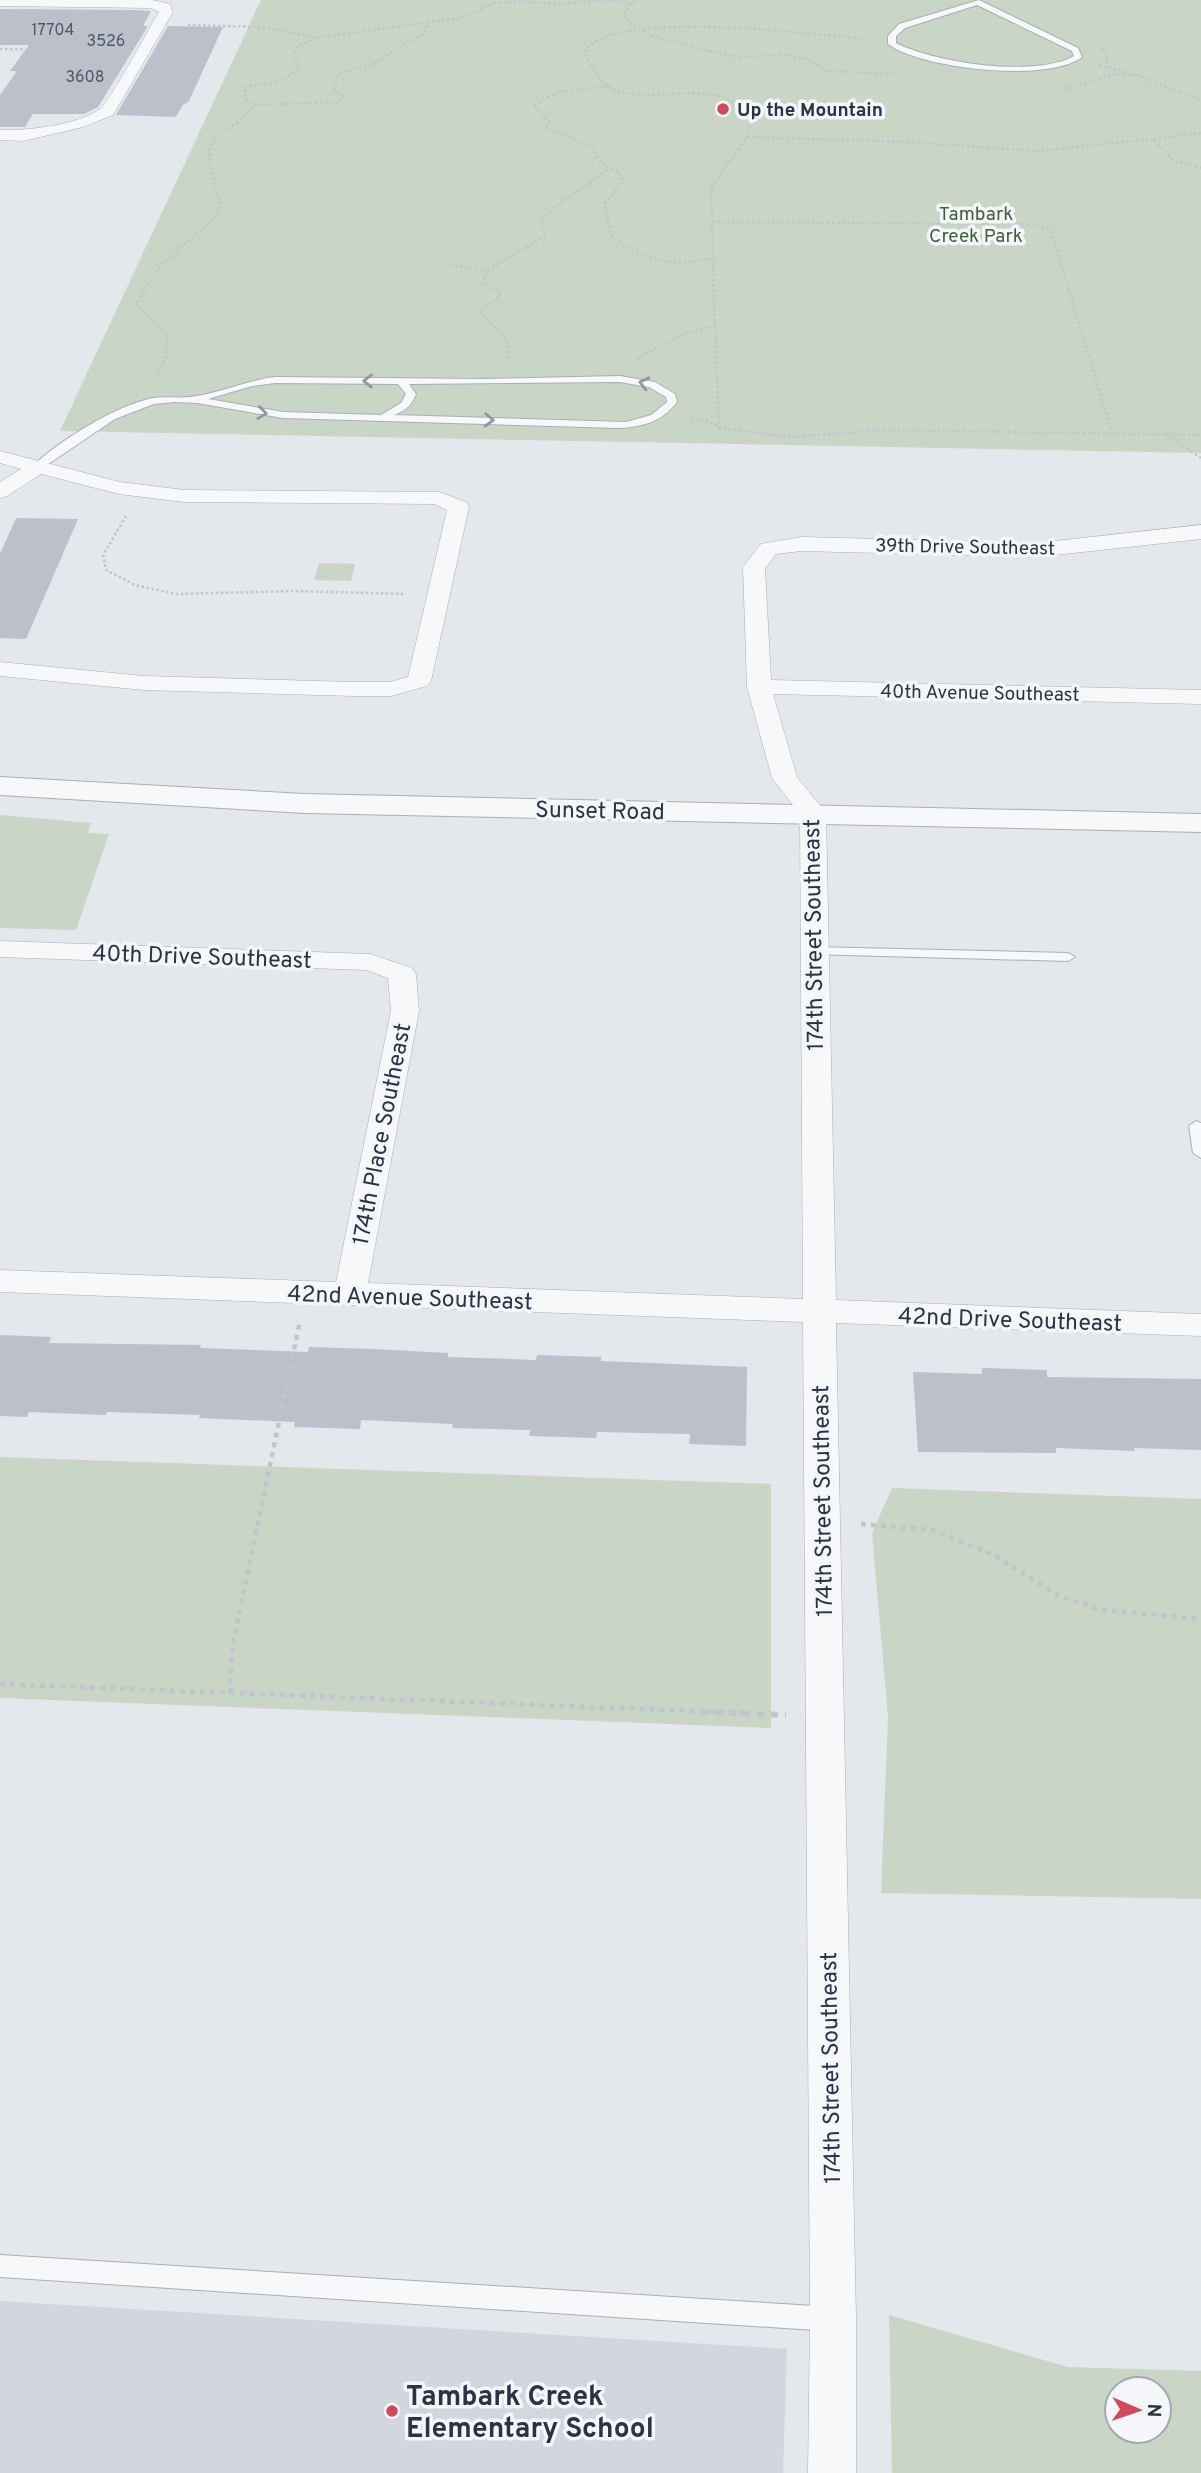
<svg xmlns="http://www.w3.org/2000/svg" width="1201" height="2473" viewBox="0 0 1201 2473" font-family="Overpass,sans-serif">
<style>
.built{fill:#d2d6de}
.green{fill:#c9d6c5;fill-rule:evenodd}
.building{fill:#bbc0ca}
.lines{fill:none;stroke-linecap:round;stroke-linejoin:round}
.service-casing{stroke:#a9aeb7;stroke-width:2}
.minor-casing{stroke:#a9aeb7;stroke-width:1}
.tertiary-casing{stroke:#a9aeb7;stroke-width:2}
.path-far2{stroke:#c2c5cb;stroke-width:2.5;stroke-dasharray:2.5 2.5;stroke-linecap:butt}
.path-far1{stroke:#c2c5cb;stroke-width:4.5;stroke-dasharray:5 5;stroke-linecap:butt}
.path{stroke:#c2c5cb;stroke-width:6;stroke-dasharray:7 7;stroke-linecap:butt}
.service{fill:#f7f8fa;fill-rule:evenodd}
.minor{fill:#f7f8fa;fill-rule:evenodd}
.tertiary{fill:#f7f8fa;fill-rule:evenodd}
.oneway{stroke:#9196a0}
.poi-dot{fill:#d1495b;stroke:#f4f6f9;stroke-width:2.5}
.labels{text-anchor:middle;stroke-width:7;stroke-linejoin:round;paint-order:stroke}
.far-number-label{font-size:16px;fill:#4f5766}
.far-poi-label{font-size:19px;font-weight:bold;fill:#2b3445;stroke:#f4f6f9;text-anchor:start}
.far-park-label{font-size:19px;fill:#3f6138;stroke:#f4f6f9}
.far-street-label{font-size:19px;fill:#2b3445;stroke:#f4f6f9}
.street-label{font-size:23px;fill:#2b3445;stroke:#f4f6f9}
.near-poi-label{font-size:28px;font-weight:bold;fill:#2b3445;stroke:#f4f6f9;text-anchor:start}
</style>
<rect width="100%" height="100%" fill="#e4e7ec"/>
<path class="built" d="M0,2301L787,2349L783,2473H0Z"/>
<g class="green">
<path d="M261,0H1201V453L60,431Z"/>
<path d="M319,563L355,564L351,581L314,580Z"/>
<path d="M0,815L91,823L88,833L109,834L76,930L0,928Z"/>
<path d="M0,1457L771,1484V1728L0,1698Z"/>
<path d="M892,1488L1201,1499V1899L881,1893L888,1717L872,1533Z"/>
<path d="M889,2315L1068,2367L1201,2371V2473H892ZM1117,2389H1159V2431H1117Z"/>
</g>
<g class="building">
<path d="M0,9L136,10L151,11L143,26H148L98,107L84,114H33L25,127H0V95L17,71H10L29,45H0Z"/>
<path d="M168,26L223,27L189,101L182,106L176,117L116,115Z"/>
<path d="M16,518L78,519L26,639L0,638V554Z"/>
<path d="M0,1335L51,1337L49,1343L201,1345L200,1348L308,1352L309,1347L372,1349L448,1353V1357L536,1360L537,1355L601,1357V1361L747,1367L746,1446L689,1444L690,1434L597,1432L596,1438L529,1436L530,1430L452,1428L453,1424L361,1420L360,1429L294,1427L295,1422L199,1418L200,1415L107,1412L106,1415L29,1412L27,1417L0,1416Z"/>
<path d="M982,1368L1047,1370V1377L1201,1379V1450L1134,1448L1135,1451L1056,1448V1453L918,1452L913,1372L982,1374Z"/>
</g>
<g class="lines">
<g class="service-casing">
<g id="service">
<path d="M979,0L1078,48L1082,57C1049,83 921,69 888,44V36L899,24ZM977,5L1072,51L1074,56C1035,78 935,63 896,43V36L905,28Z"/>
<path d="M620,376L655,382L675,394L677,402C662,422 642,427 618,428L283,418L197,403L174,402L154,404L115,419L41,469L32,467C58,441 117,405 153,398C168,396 182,399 196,396C223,392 248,380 275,377L482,379ZM620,382L649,387L666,397L667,402L651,415L626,422L394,415C405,411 412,405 416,394L409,384ZM275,383L398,384L406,394L401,403L381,415L283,412L208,399L252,386Z"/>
<path d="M815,947L1068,953L1075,957L1068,961L810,954L808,951L810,948Z"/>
<path d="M1196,1121L1201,1123V1158L1193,1153L1189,1126Z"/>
<path d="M0,2255L831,2307L839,2311L843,2319L839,2327L831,2331L0,2277Z"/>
</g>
</g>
<g class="minor-casing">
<g id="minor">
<path d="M0,0H152L170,4L173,12L113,115L83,127L23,141L0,140V130C27,131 78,125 100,109C110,102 149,28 159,12L150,8L0,6Z"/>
<path d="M0,451L120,482L184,490L439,492L466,502L469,507L431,681L427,686L391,696H354L144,690L0,676V662L144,676L354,682H390L408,677L447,510L435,504L184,502L119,494L41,474L7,496L0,498V482L21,469L0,463Z"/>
<path d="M1201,525V539L1037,557L801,551L776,554L765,568L771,680L1201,690V704L773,694L797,777L826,813L836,1300L1201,1314V1336L836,1323L856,2319V2473H808L810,2319L803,1322L0,1292V1270L336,1282L391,1011L388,978L366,970L0,957V941L370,954L412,968L416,974L419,1011L368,1283L803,1299L800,814L772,778L747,687L743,567L761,544L801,537L1037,543Z"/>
</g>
</g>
<g class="tertiary-casing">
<path id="tertiary" d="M0,777L305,794L1201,814V832L305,813L0,795Z"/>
</g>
<g class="path-far2">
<path d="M635,0L623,14L629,23L652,36L721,54L741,57L784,55L807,59L827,71L896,74"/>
<path d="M188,25L260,27L315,37"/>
<path d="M1102,48L1107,55L1106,66"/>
<path d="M0,49L115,51"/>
<path d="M1099,65L1128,72"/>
<path d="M1136,75L1201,100"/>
<path d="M608,86L558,92L533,105L549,122L545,128L591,146L601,163L619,172L623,181L604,205L613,239C650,261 670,268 713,258"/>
<path d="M1065,89L1115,74L1137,75"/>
<path d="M255,105L338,102L343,96L333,89L339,74L373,64L424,33L428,25"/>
<path d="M1201,133L1153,139L1174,161L1201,168"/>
<path d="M747,137L908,142L1036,151L1153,139"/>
<path d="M712,222L1034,224L1051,231L1112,432"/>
<path d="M450,265L487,271"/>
<path d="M715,326L719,428"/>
<path d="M508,358L507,339L479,312L497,299L500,293L483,283L487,271L546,235L541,221L556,206L611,168"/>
<path d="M637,359L684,333L715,326L711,188L747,137L752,118C711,69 644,113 605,84C595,76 590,63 585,52C609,7 817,35 866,39"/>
<path d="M158,377L168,351L167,335L136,304L162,264L214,218L220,203L210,166L209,148L216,136L240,121L255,105L246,99L244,87C263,84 290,84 299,64L293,57L298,46L316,38L460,18L495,3L521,1L553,4L612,0L631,3"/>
<path d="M691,418L709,421L719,428L791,437L882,430L1201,435"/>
<path d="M1166,434L1201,458"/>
<path d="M126,516L103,555L106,570L135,585L176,594L295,591L406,594"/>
</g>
<g class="path-far1">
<path d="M861,1524L932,1530L992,1554L1061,1597L1103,1610L1201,1619"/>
<path d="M0,1684L745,1713"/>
<path d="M230,1693L233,1643L300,1321"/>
</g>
<path class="path" d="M701,1712L786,1715"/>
<use href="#service" class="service"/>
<use href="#minor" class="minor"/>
<use href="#tertiary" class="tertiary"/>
</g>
<defs><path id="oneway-chevron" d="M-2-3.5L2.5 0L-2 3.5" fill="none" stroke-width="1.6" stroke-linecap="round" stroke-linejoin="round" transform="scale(1.75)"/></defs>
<g class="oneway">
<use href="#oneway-chevron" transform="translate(368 381) rotate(-179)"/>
<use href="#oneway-chevron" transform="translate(644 383) rotate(-166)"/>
<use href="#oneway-chevron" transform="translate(262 413) rotate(7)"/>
<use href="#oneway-chevron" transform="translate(489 420) rotate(2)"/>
</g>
<g class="poi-dot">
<circle cx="723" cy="109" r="7"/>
<circle cx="392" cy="2411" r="7"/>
</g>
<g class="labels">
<g class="far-number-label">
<text x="53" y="35">17704</text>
<text x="106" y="46">3526</text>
<text x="85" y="82">3608</text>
</g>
<g class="far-poi-label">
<text x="737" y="116">Up the Mountain</text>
</g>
<g class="far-park-label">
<text x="976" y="220">Tambark<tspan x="976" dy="22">Creek Park</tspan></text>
</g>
<g class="far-street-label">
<text transform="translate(965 546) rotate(1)" y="7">39th Drive Southeast</text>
<text transform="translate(980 692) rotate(1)" y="7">40th Avenue Southeast</text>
</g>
<g class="street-label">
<text transform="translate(600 810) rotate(1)" y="8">Sunset Road</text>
<text transform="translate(813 935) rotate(-91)" y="8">174th Street Southeast</text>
<text transform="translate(202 956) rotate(2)" y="8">40th Drive Southeast</text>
<text transform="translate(381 1134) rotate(-79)" y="8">174th Place Southeast</text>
<text transform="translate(410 1297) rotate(2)" y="8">42nd Avenue Southeast</text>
<text transform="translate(1010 1319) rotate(2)" y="8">42nd Drive Southeast</text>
<text transform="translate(822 1501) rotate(-91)" y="8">174th Street Southeast</text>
<text transform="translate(830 2068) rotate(-91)" y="8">174th Street Southeast</text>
</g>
<g class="near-poi-label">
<text x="406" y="2405">Tambark Creek<tspan x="406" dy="32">Elementary School</tspan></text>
</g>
</g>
<g transform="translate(1138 2410) rotate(92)"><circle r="33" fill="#f4f6f9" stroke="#a4a8b1" stroke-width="2"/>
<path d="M0-5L12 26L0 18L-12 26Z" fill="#d1495b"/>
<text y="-10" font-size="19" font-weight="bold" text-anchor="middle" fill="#2b3445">N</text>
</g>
</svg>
